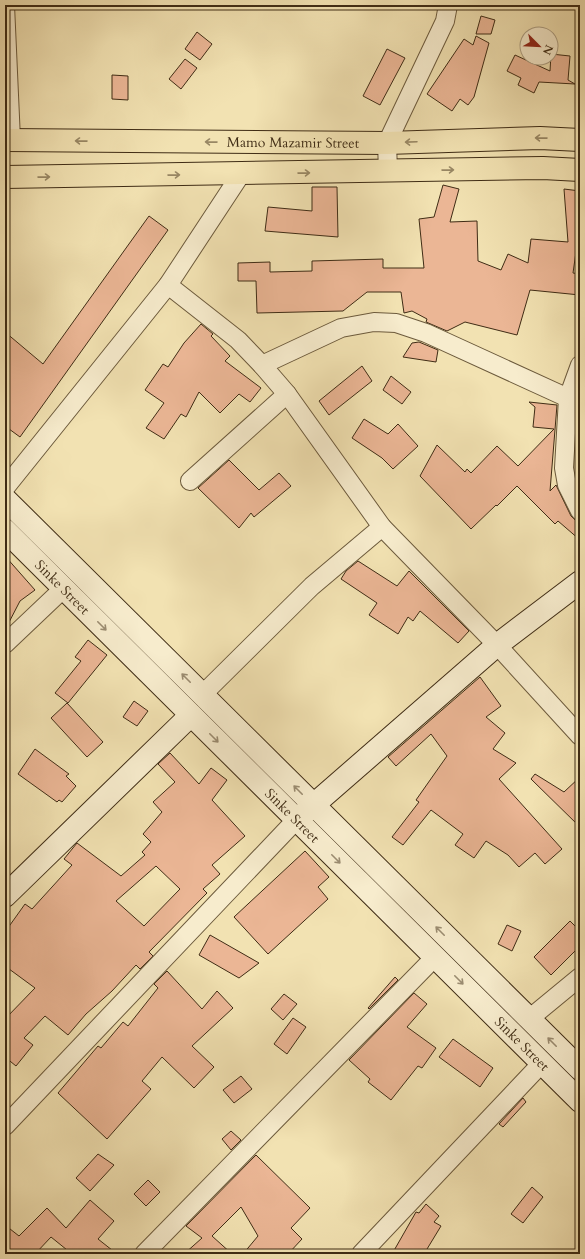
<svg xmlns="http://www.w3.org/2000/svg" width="585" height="1259" viewBox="0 0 585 1259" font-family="Cardo,serif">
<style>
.building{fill:#ebb695;stroke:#3f2c15;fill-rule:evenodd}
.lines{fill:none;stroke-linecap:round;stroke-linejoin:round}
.street-casing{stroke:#6c5a3c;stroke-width:20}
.secondary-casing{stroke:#3f2c15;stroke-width:24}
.primary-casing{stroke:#3f2c15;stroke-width:24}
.street{stroke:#f7eccd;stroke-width:18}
.secondary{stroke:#f7eccd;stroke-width:22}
.primary{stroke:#f2e2b2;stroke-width:22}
.oneway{stroke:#988764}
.oneway2{stroke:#9b8c71}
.labels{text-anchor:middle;stroke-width:3;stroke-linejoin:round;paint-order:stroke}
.street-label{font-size:14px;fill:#3f2c15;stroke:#f7eccd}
</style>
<rect width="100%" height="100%" fill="#f2e2b2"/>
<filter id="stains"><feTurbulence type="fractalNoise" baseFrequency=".005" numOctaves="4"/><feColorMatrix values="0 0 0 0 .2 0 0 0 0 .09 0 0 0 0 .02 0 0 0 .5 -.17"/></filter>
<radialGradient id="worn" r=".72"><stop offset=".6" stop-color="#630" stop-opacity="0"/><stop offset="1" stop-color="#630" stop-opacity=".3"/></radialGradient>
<g class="building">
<path d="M481,16L495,20L491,34H476Z"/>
<path d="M197,32L212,44L200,60L185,49Z"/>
<path d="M476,36L489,43L474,97L468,105L460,99L452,111L427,94L464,39L473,45Z"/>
<path d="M387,49L405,58L380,105L363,96Z"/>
<path d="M551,54L570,56L568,80L575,84L539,82L534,93L518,85L521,78L507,71L515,55L550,71Z"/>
<path d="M185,59L197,68L181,89L169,79Z"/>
<path d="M112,75L128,76V100L112,99Z"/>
<path d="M443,185L459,189L450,222L477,221L478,261L501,270L508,254L528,263L531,239L568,242L564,189L580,191V245H577L573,273L580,274V295L530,290L517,335L465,322L447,331L426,322L427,319L412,311L404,313L401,292H367L343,311L257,313L256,281H238V263L270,262V272L312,271V261L383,259V268H424L419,219L434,217Z"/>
<path d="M312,187H337L338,237L265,231L268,207L312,211Z"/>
<path d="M149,216L168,230L20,437L5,426V332L43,364Z"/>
<path d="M201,324L213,334L211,336L230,356L225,361L261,388L250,402L239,394L220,413L199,392L186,417L181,414L164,439L146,428L164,403L145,390L163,364L168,367L184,343Z"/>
<path d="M419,342L438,350L436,362L403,357L412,343Z"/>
<path d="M362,366L372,381L329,415L319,401Z"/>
<path d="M391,376L411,392L402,404L383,390Z"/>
<path d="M580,396V442L576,439Z"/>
<path d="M529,402L557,405L550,491L556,485L571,516L575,520L580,521V540L558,521L555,524L517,486L497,506L496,505L471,529L420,476L437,445L465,472L467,469L471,473L497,446L518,466L554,429L533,427L535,407Z"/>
<path d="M364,419L388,434L398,424L418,446L393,469L382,458L352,438Z"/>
<path d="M229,460L259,490L279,473L291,486L254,517L251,513L239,528L198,488Z"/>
<path d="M5,556L35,590L20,601L5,630Z"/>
<path d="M358,561L397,586L409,571L469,631L458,643L420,611L413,621L408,617L398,634L369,615L377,603L341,579L346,571Z"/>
<path d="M88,640L107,655L68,703L55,693L81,661L75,657Z"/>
<path d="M480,677L501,706L486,717L505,733L493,749L516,763L499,779L562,849L545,864L535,853L519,867L508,855L486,841L474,858L455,845L463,834L431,810L403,845L392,837L419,802L416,800L447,756L431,734L396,766L388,757Z"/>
<path d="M134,701L148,711L137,726L123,717Z"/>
<path d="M67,703L103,742L87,757L51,718Z"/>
<path d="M35,749L69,774L66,776L76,786L62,802L59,800L57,802L18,774Z"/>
<path d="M170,753L199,784L211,768L227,780L212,800L245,836L212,865L220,874L203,889L207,893L149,952L153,956L140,969L136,965L112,991L86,1014L68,1035L45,1016L24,1038L33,1045L16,1066L5,1057V1019L35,988L5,966V932L25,904L32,909L72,865L64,859L77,843L121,876L145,855L142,852L151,842L143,834L162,812L153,802L175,782L158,764ZM156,866L180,889L144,926L116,901Z"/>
<path d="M535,774L564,792L580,777V827L531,779Z"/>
<path d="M305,851L329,877L318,887L328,899L268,954L234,917Z"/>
<path d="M570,921L580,931V946L551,975L534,957Z"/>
<path d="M507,925L521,931L512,951L498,944Z"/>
<path d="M210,935L259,963L239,978L199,955Z"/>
<path d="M167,971L202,1009L217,991L233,1008L192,1046L214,1067L194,1088L162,1057L142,1081L151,1089L107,1139L58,1093L98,1046L101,1048L123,1022L128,1026L158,988L154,984Z"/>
<path d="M395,977L398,980L369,1009L368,1008Z"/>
<path d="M414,993L427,1004L407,1027L436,1048L422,1068L418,1066L391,1100L368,1082L370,1079L349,1060Z"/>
<path d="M284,994L297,1004L283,1020L271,1009Z"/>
<path d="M293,1018L306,1027L287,1054L274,1044Z"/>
<path d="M453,1039L493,1068L480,1087L439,1057Z"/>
<path d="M241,1076L252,1089L234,1103L223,1090Z"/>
<path d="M523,1098L526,1102L503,1127L499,1124Z"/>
<path d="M231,1131L241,1140L231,1150L222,1139Z"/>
<path d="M98,1154L114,1165L90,1191L76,1178Z"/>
<path d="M256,1155L310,1208L291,1228L302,1239L288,1254H243L258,1236L241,1207L212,1236L232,1254H184L202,1238L186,1226Z"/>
<path d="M148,1180L160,1192L146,1206L134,1194Z"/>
<path d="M532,1187L543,1197L523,1223L511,1214Z"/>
<path d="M90,1200L114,1221L98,1239L117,1254H72L51,1237L35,1254H5V1225L19,1236L47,1208L66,1228Z"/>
<path d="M426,1204L439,1216L434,1222L441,1226L424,1254H392L416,1212L419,1213Z"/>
</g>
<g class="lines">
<g class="street-casing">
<g id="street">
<path d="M5,5L11,140"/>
<path d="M388,171L387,143L445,21L448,5"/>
<path d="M168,285L238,340L262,365L287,394L382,527L497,645L580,736"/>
<path d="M262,365L341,328L374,322L396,323L426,333L568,398"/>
<path d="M580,365L568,398L564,468L567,485L580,511"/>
<path d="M190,481L287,394"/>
<path d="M5,488L168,285L241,174"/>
<path d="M5,644L64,588"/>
<path d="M202,695L312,586L382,527"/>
<path d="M529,1019L580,977"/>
<path d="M5,1126L297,819"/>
<path d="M144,1254L435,957"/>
<path d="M361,1254L542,1063"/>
</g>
</g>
<g class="secondary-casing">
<g id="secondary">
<path d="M5,499L580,1069"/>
<path id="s1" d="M5,530L580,1101"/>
<path d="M302,815L497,645L580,582"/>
<path d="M5,896L191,715"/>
</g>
</g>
<g class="primary-casing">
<g id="primary">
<path id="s2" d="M5,140L387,143L540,138L580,140"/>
<path d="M5,177L543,168L580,170"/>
</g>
</g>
<use href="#street" class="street"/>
<use href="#secondary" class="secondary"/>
<use href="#primary" class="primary"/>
</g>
<defs><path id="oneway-shaft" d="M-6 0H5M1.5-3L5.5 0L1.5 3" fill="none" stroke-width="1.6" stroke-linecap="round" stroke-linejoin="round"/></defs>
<g class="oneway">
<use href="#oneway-shaft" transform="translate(541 138) rotate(-179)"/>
<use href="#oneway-shaft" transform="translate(81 141) rotate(-179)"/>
<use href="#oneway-shaft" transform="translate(211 142) rotate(-179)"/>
<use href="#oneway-shaft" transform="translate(411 142) rotate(178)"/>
<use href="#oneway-shaft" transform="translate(448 170) rotate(-1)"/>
<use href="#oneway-shaft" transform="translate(304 173) rotate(-1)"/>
<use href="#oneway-shaft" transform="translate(174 175) rotate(-1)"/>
<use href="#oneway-shaft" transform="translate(44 177) rotate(-1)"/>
</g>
<g class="oneway2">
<use href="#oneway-shaft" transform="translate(102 626) rotate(45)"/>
<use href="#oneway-shaft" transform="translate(186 678) rotate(-135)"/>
<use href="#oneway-shaft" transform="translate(214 738) rotate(45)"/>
<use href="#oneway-shaft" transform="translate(298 790) rotate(-135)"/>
<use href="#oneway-shaft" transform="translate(336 859) rotate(45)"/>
<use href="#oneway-shaft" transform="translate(440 931) rotate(-135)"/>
<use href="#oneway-shaft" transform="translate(459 980) rotate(45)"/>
<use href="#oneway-shaft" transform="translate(552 1042) rotate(-135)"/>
</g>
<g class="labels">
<g class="street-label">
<text dy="5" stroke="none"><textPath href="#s2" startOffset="288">Mamo Mazamir Street</textPath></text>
<text dy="5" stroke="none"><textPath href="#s1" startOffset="81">Sinke Street</textPath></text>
<text dy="5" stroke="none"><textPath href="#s1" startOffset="405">Sinke Street</textPath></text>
<text dy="5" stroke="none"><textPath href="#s1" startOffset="729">Sinke Street</textPath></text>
</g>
</g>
<rect width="585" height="1259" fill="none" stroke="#f2e2b2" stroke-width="20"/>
<rect x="6" y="6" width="573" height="1247" fill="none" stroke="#3f2c15" stroke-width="2"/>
<rect x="10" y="10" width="565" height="1239" fill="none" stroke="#3f2c15"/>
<g transform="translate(539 46) rotate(114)"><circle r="19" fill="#f7eccd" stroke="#ad9f83"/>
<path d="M0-3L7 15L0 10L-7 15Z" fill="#8f2418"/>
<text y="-6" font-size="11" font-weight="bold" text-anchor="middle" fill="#3f2c15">N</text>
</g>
<rect width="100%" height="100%" filter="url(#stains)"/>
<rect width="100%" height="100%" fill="url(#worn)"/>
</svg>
